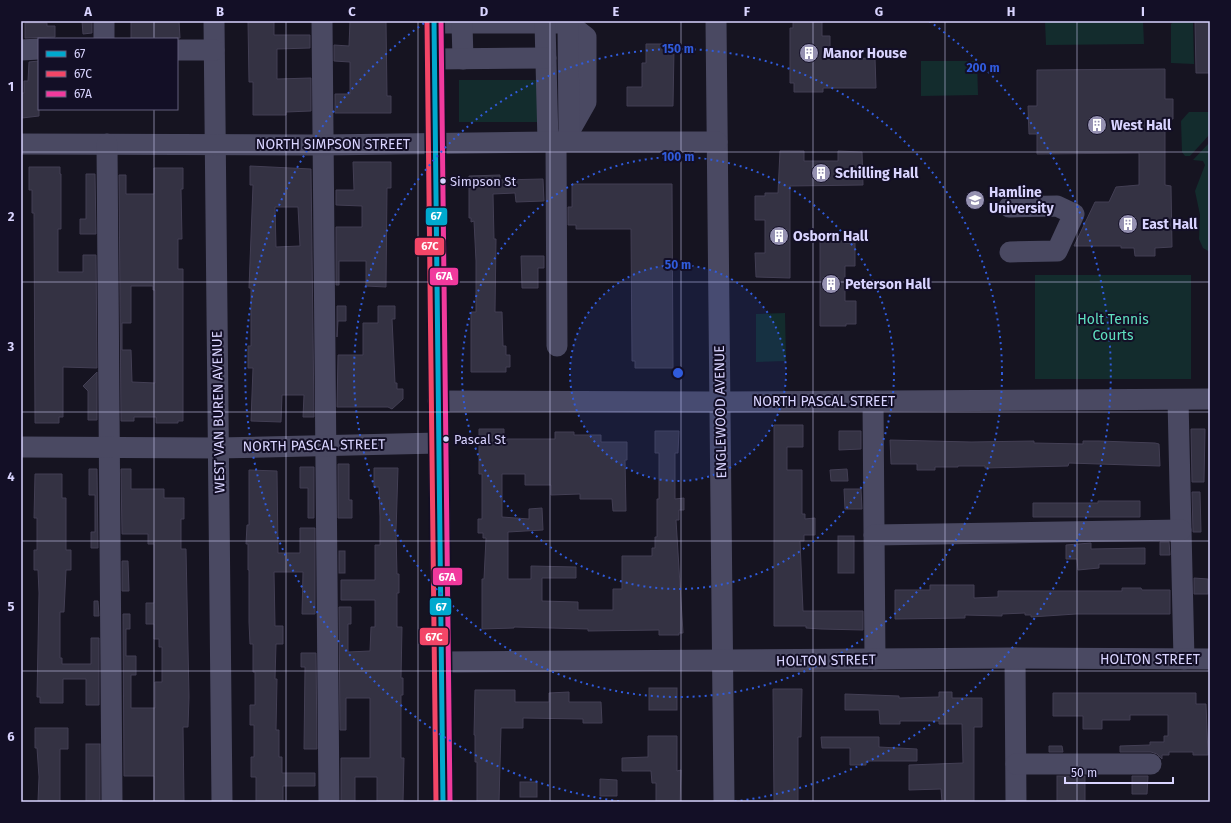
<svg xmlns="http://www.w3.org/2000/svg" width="1231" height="823" viewBox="0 0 1231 823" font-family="'Fira Sans',sans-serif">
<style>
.green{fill:#132c2d}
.building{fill:#343243;stroke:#433f54;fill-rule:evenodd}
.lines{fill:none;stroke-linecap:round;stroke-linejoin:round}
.minor{stroke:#4a4962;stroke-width:21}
.bus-1-casing{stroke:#130f26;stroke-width:8}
.bus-2-casing{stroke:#130f26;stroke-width:8}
.bus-3-casing{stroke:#130f26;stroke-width:8}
.bus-1{stroke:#00a9ce;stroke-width:5}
.bus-2{stroke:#f34667;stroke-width:5}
.bus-3{stroke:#f13a9d;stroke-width:5}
.grid{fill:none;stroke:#d9d4ff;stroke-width:1;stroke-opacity:0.55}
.ring{fill:none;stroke:#305bdc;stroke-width:2;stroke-dasharray:2 4}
.bus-dot{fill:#d9d4ff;stroke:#130f26;stroke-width:1.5}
.labels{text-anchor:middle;stroke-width:4;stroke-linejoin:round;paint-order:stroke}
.bus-label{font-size:13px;fill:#d9d4ff;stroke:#130f26;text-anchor:start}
.poi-label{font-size:14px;font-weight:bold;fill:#d9d4ff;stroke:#130f26;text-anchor:start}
.street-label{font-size:14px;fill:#d9d4ff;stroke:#130f26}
.park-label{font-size:14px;fill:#5fe0c0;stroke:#130f26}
.centre{fill:#305bdc;stroke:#130f26;stroke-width:2}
.ring-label{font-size:12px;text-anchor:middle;font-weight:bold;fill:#305bdc;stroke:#130f26;stroke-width:4;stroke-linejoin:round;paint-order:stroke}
.line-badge{stroke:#130f26;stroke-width:1.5}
.badge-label{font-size:11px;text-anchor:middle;font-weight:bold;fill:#fff}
.neatline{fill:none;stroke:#d9d4ff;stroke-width:1.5}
.grid-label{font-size:13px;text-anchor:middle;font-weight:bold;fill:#d9d4ff}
</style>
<rect width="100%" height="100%" fill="#161421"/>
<g class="green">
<path d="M1045,21H1143L1144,44L1046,45Z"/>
<path d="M1174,21H1193L1194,64L1171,63V24Z"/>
<path d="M921,61H977L978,95L921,96Z"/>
<rect x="459" y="80" width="78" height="42"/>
<path d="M1189,112H1210V134L1190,156H1185L1182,152L1181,121Z"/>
<path d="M1210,142V252L1203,248L1199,239L1200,215L1195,191L1205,165L1203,161L1193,160Z"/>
<rect x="1035" y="275" width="156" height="104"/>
<path d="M785,313L786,361L756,362V314Z"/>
</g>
<g class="building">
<path d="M82,21H92V33L83,34Z"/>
<path d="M131,21H179L180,38L131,39Z"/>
<path d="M248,21H274V35H310V48L277,49V79L311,78V111L286,112V115H253V82H249Z"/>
<path d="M350,21H386L387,96H391V113H335V94H350V62L334,61V45L349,46Z"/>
<path d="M793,21H822V36H830V59L875,58L876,88H823V92H794V83H790V28H793Z"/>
<path d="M1195,21H1210V73H1196Z"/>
<path d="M25,23H47V26H55V37L25,38Z"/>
<path d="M646,44H666V49H674L673,106H627V87H642V63H646Z"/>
<path d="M39,61V116L22,118L21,93H24V81H28L29,62Z"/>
<path d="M1165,69V99H1173V119H1165V185L1171,186L1172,247L1155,248V256H1135L1134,248H1121V246H1074L1095,202H1109L1116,187L1139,185V153L1037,154V134H1029L1028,106H1037V70Z"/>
<path d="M780,151H804V161H838V151L862,152L863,185L790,186V278L756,277L755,253H765V220H755V196H765V193H778Z"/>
<path d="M353,162H391V188H387L386,287L366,286V261H339V285H336V227H362V206L336,205V190H354Z"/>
<path d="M250,166L311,169L314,417H303L304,395H282L281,422L251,421L253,368H248V346H251V288H249L253,185H250ZM275,207H298L300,246L276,247Z"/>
<path d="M29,167H60V174H61V229H58V272H83V255H96L97,368L63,367V417H59V423H35L34,213H32V190H29Z"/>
<path d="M154,168H183V189H181L182,239H178V269H183V421H178V423H156V417H134V421H121L119,175H126V194H154ZM131,286H153V290H155V383L132,382L131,350H122V323H131Z"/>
<path d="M86,174H95L96,234H80V219H86Z"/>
<path d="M500,175V180L543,179L544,201L516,202L515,193L493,194L494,239H496L495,312H502L503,346H506V355H510V367H506V372H471V312H476V261L474,221L471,222V218H469V176Z"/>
<path d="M572,184H672L673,368H635V361H632L631,229H576V225H568V207H572Z"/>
<path d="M820,241H845V243H855V266H845V301H856V324H846V326H820Z"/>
<path d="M521,256H544V268H538V288H522Z"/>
<path d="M337,306H346V321H338L337,337Z"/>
<path d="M378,306H395V319H392L395,383H397V389H403V399L392,409L388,407H337L338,355H363V323H378Z"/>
<path d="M97,372V420H88V391L83,386Z"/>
<path d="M774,425H803V447H787V470H802V514H805V519L815,518V535H804V541H800L803,611H863V630L821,629L806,628V626H774Z"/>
<path d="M479,429H504V437L506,439H555V432H574V435H601V442H627V460H625L626,511H613L612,499H580V494L551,495V485H525V474H502V517L529,519V509L542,508L543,530L508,532V579H531V566L576,567V578H542V601L578,602V610H613V589H622V556H652V548H655V537H657V499H659V453H655V431H679L678,453H675V499L684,498V510H679V520H676L683,633H679V635H659V630L588,631V629L514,627V628L482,629V579H484L486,538H483V533H478V519H482V474H479Z"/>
<path d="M1191,429H1205L1204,482H1192Z"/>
<path d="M839,431H861V449L839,450Z"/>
<path d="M890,440L971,442L1034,441V443L1083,444V441H1099L1155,443L1159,444L1160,466L1069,463L1068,466L985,468V466H958V467H935V470H917V464H891Z"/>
<path d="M338,464H349V500H352V518H338Z"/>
<path d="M300,467H314V518H308V488H300Z"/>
<path d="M374,468H398L396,532L397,574H399V593H397V627H402L401,678H403V695H401V758H404L403,802H377V777H355V802H341V758H370V698H346V730H340L339,607H351V624H348V652L370,651L371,627H375V600H341V580H375V545H380V517L379,487H374Z"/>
<path d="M89,469H97L98,548H91V532H95V495H89Z"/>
<path d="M121,469H131V489H164V498H184V519H181V549H186L189,697L188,727H183L184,802H154V776H124L123,614H130V629H126V656H136V675H131V708H155V682H162V647H159V639H154V624H146V603H154V544H148V534H122Z"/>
<path d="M847,469L848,481H831L830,470Z"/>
<path d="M249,470L277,471L278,553H300V528H315V614H302L303,572H274L275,626H283V644H276L275,679H277L276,730H279V757H282V773H315V786H283V802H256V777H251V757H254V725H250V705H255V672H253V644H250L249,622V570H248V544H246L247,525H249Z"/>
<path d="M35,474H62V498H66V550H71V570H66L64,612H60V658H62V664H91V638H99V705H86V679H63V703H40V697H37L39,593L38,570H34V550H37V518H34Z"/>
<path d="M844,489H861L862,509H845Z"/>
<path d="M1192,492H1200L1201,532H1193Z"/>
<path d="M1098,501H1140V517H1033V503H1098Z"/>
<rect x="838" y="536" width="16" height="37"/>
<path d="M1160,542H1169L1170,555H1160Z"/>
<path d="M1091,543V549L1145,548V564H1099V568L1078,570L1077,559H1066V545Z"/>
<rect x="339" y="551" width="6" height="22"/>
<path d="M122,561H128L129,591H122Z"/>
<path d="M1194,578L1208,579V594H1194Z"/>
<path d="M930,585H974V598L998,597V591H1122V588H1141L1142,590H1170V614H1076L1031,617V615H1025V613L1002,614V616L965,615V618L895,619V590H930Z"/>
<path d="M94,601H98L99,616H94Z"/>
<path d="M301,653H316L317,749H304L305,667H301Z"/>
<rect x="649" y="688" width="28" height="22"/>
<path d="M773,689H802L801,737H798V802H774Z"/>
<path d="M475,690H515V702H549V693L569,692V702H601L602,723H583V719L523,718V728H501L499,802H477V762H475V735H474Z"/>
<path d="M939,692H952V698H982V727H974V802H942L941,789L909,790V765L963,763L962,724H939V721H900V724H880L879,710H845V694L899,696V698L939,697Z"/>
<path d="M1053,693H1196V704H1206L1208,755H1193V752H1169V755H1162V759L1157,754L1151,752H1120V746L1150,745V742H1164V736H1168V715H1130V720H1102V729H1083V716H1053Z"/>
<path d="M35,728H68V749H60V802L38,801L39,777L37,748H35Z"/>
<path d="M648,736H677V771L681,770L680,802H656V783H652L651,771H622V758L648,757Z"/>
<path d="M821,737H879V747L917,749V761H866V765H850V748H822Z"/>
<rect x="86" y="744" width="14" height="58"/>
<path d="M1049,746H1062L1063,752H1049Z"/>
<rect x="1057" y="776" width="28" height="26"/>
<path d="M1132,776H1148L1147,794H1132Z"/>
<path d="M600,779L617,780V796H600Z"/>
<rect x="520" y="782" width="17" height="15"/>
</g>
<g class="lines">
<g class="minor">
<path d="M104,21V39"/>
<path d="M214,21L222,802"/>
<path d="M322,21L329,802"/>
<path d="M434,21L443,802"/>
<path d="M716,21L724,802"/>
<path d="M434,23H568L586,37V102L569,132"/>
<path d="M545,23L548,142"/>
<path d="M568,23L569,133"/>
<path d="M462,24L463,59"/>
<path d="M21,50L39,49"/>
<path d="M177,50H214"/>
<path d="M435,59L546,58"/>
<path d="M556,142L557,346"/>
<path d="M21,144L322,145L548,142H717"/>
<path d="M107,144L112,802"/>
<path d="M1009,207L1057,206L1074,214L1057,251L1010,252"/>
<path d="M1178,400L1184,659"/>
<path d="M438,401L720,402L1210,399"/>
<path d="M873,401L875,659"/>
<path d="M21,447L218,448L439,443"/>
<path d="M874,535L1181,530"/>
<path d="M1015,658L1016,802"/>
<path d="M442,662L1015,658L1210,659"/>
<path d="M1016,764H1151"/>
</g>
<g class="bus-1-casing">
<path id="bus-1" d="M434,21L443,802"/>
</g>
<g class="bus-2-casing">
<path id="bus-2" d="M427,21L436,802"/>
</g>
<g class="bus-3-casing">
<path id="bus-3" d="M441,21L450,802"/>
</g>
<use href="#bus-1" class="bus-1"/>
<use href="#bus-2" class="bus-2"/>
<use href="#bus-3" class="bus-3"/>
</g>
<path class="grid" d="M154,21V39M286,21V802M418,21V802M550,21V802M681,21V802M813,21V802M945,21V802M1077,21V802M154,109V802M21,152H1210M21,282H1210M21,412H1210M21,541H1210M21,671H1210"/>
<circle cx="678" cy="373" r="108" fill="#305bdc" fill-opacity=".12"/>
<g class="ring">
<circle cx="678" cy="373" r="108"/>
<circle cx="678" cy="373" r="216"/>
<circle cx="678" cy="373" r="324"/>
<path d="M625 802A432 432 0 0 1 427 21M929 21A432 432 0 0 1 731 802"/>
</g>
<defs>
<g id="building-disc" transform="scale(1)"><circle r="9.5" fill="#9591b1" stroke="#130f26"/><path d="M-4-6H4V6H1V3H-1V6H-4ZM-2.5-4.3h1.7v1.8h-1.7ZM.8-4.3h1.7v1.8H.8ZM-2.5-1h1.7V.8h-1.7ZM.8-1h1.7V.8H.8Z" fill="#fff"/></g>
<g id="university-disc" transform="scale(1)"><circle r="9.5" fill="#9591b1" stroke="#130f26"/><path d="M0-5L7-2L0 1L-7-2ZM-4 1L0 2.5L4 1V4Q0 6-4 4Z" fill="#fff"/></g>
</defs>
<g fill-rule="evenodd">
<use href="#building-disc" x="809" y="53"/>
<use href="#building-disc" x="1097" y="125"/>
<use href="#building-disc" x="821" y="173"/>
<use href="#university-disc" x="975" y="200"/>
<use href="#building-disc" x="1128" y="224"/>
<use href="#building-disc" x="779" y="236"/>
<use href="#building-disc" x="831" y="284"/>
</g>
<g class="bus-dot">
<circle cx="443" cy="181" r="3.5"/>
<circle cx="446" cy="439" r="3.5"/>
</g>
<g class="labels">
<g class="bus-label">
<text x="450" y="186">Simpson St</text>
<text x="454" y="444">Pascal St</text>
</g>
<g class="poi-label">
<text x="823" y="58">Manor House</text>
<text x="1111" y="130">West Hall</text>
<text x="835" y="178">Schilling Hall</text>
<text x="989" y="197">Hamline<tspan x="989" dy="16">University</tspan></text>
<text x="1142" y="229">East Hall</text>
<text x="793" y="241">Osborn Hall</text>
<text x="845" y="289">Peterson Hall</text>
</g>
<g class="street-label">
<text x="333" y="149">NORTH SIMPSON STREET</text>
<text x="824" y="406">NORTH PASCAL STREET</text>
<text transform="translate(218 412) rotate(-91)" y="5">WEST VAN BUREN AVENUE</text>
<text transform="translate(720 412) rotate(-91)" y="5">ENGLEWOOD AVENUE</text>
<text transform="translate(314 445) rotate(-1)" y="5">NORTH PASCAL STREET</text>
<text x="1150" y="664">HOLTON STREET</text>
<text transform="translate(826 660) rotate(-1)" y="5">HOLTON STREET</text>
</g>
<g class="park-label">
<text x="1113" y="324">Holt Tennis<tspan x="1113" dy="16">Courts</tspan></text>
</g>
</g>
<circle cx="678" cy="373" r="6" class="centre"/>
<g class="ring-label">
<text x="678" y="53">150 m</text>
<text x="983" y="72">200 m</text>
<text x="678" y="161">100 m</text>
<text x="678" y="269">50 m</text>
</g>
<g class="line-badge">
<rect x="425" y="207" width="23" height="19" rx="4" fill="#00a9ce"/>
<rect x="414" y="237" width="31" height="19" rx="4" fill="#f34667"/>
<rect x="429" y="267" width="30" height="19" rx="4" fill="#f13a9d"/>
<rect x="432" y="567" width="31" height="19" rx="4" fill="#f13a9d"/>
<rect x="429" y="597" width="23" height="19" rx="4" fill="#00a9ce"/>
<rect x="419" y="627" width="30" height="19" rx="4" fill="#f34667"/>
</g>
<g class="badge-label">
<text x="436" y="220">67</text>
<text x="430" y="250">67C</text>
<text x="444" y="280">67A</text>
<text x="447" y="581">67A</text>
<text x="441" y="611">67</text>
<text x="434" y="641">67C</text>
</g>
<rect width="1231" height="823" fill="none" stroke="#130f26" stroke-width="44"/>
<rect x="38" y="38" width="140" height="72" fill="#130f26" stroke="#625e7d"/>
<rect x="46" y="51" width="20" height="6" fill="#00a9ce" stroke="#625e7d"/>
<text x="74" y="58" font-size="12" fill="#d9d4ff">67</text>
<rect x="46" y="71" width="20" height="6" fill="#f34667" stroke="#625e7d"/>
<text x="74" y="78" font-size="12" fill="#d9d4ff">67C</text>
<rect x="46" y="91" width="20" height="6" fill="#f13a9d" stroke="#625e7d"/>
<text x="74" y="98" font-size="12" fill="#d9d4ff">67A</text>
<path d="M1065 777v6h108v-6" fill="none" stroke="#d9d4ff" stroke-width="2"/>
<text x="1071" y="777" font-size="12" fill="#d9d4ff" stroke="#130f26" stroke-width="3" paint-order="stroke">50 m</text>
<rect x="22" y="22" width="1187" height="779" class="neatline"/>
<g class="grid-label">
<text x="88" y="16">A</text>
<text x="220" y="16">B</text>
<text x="352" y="16">C</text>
<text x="484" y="16">D</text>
<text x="616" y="16">E</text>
<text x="747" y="16">F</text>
<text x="879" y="16">G</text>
<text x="1011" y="16">H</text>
<text x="1143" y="16">I</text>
<text x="11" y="91">1</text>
<text x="11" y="221">2</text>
<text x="11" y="351">3</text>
<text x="11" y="481">4</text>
<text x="11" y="611">5</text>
<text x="11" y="741">6</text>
</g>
</svg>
